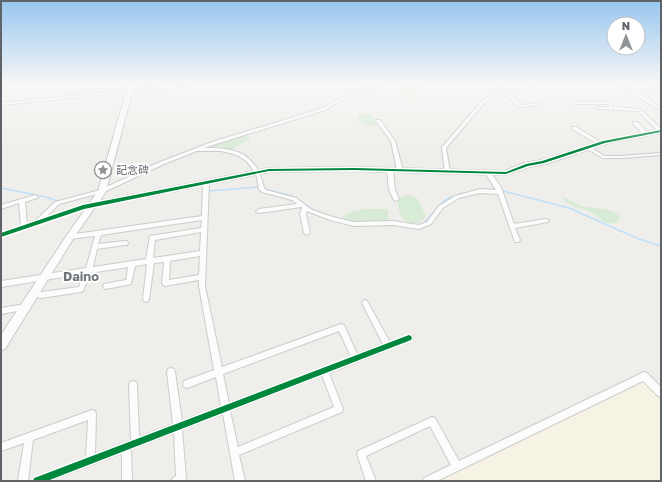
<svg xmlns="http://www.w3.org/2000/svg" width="662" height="482" viewBox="0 0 662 482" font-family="'Golos Text','Noto Sans JP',sans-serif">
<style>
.commercial{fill:#f7f3e4}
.green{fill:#d8ebd6}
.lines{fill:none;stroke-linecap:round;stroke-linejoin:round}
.stream{stroke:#bfe0f9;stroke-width:1.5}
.street-casing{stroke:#cbcccc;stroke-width:2}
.secondary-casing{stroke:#cacacb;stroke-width:2}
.street{fill:#fdfcfc;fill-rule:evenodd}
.secondary{fill:#fdfcfc;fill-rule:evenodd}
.cycleway-casing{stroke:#fff;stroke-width:3}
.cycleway{fill:#00873e;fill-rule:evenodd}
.labels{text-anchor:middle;stroke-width:3.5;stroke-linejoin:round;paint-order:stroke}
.poi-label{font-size:11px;fill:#5f6368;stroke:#fff;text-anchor:start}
.quarter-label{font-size:13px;font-weight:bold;fill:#70757a;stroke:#fff}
</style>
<rect width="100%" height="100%" fill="#efeeea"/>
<path class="commercial" d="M640,380L649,383L661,397V481H437Z"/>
<g class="green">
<path d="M401,85H421L415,96L410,99L401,96L400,90Z"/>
<path d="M364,113L371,114L378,125C369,127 358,126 357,115Z"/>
<path d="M247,134L250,139L230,150L221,147L219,149H200L209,145Z"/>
<path d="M408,195L417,198L426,216C422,224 410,226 403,219C399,215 399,206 397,201L403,196Z"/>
<path d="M561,197C569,198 574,203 581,206C593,210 612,206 620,217L618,222C603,227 603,219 592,213C580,206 573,210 561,197Z"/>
<path d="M364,209H386L388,210L389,220C375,221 353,226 342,217L351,212Z"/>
</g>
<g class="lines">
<g class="stream">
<path d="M1,188L46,197L57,201"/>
<path d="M264,189L292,196L318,213"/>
<path d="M482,189L496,190"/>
<path d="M209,191L258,187"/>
<path d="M503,191L569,208L639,239L661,246"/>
<path d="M384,221L398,222"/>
<path d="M424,223L444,201L451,197L478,190"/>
</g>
<g class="street-casing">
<g id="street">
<path d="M178,85H190L188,86L1,105V103Z"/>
<path d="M375,85H380L339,102L325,110L216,144L204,148C238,147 256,154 264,188L266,190L296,198L312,210L333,217L354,222L393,221L419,225L427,222L439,206L455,196L480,189L496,190L485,173L488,171L490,172L501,187L514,224L546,219L548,220L549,221L548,222L515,228L520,240L519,242H515L498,194L480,193L459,198L443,208L431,224L419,229L393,225L354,226L330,220L307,211L306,214L310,233L307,235L304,233L300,214L302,208L301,207L259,213L257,212L256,211L259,209L297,204L292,200L262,192L259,189L257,177L252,168L246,161L239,156L230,153L221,151H197L164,164L104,192L59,204L46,217L81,206L92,203L95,205L94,206L84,209L1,237V233L21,226L19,203L1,209V205L35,195L37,196L38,197L37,198L25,202L27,224L35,221L55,202L100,190L160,162L212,142L323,108L337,100Z"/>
<path d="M508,85C512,85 514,86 518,86C522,87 527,85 531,85L530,86L519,89L511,87L503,92L511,95L521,105L538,103L540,104L538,105L519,107L509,97L500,93L485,102L446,148L450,172L449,173H445L442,148V147L483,100L497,92V90H499Z"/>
<path d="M619,85H623L648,99L661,108V111L650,104Z"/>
<path d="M661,88V90L654,91L658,93V95H656L649,91L650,89Z"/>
<path d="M574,102H609L614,107L640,109L661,129V132H659L638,111L598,109L596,108L597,107H610L608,104H574Z"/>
<path d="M376,120H380L395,141L403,170L402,171H398L397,170L391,141L376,121Z"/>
<path d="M633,122H637L648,133V135H644L633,124Z"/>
<path d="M572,127H576L602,143L600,144H598L572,129Z"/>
<path d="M585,146H589L604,156H621L661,153V155L621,158H603L585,148Z"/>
<path d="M390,168L393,170L395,190L399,199L396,201L394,200L389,190L387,170Z"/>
<path d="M206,181L209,183L205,286L222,367L341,324L344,325L357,354L383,344L362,303L363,301L365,300L367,301L390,342L409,335L412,336L413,338L412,340L329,373L343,409L342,412L239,455L245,481H235L223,414L182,429L186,479L185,481H171L173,478L176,476L174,433L131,449L132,481H122V453L49,481H32L34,478L86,458L88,420L33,440L28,481H18L24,443L1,451V443L92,410L95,411L96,414L95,454L126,442L131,441L129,385L130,382L133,381L136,382L137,385L139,437L173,424L167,372L168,369L171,368L174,369L175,372L182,421L221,406L216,377L187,388L184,387L183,384L184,381L214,370L199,286V280L165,286L163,285L162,283L164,262L154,263L149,299L148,301L146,302L144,301L143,299L147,264L135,266L131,284L106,289L104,288L103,286L104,284L126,280L128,267L90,273L84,289L83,291L81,292L41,298L32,296L31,294L32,292L34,291L41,292L79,287L83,274L1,287V281L86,268L95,236L70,239L67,237L68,235L202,216L203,183ZM202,220L201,228L150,236L146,259L93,267L97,249L125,245H127L128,243L127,241H125L98,244L101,235ZM201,232L200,251L153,258L155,240ZM200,256L199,275L169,280L170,261ZM339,331L351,357L229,403L223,374ZM322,375L334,407L238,447L230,411Z"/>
<path d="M25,304L27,305L28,307L27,309L1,314V308Z"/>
<path d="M644,372L647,373L661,387V397L658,396L643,381L437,481H422L424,478L451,465L430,426L366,456L376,481H366L357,454L358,451L432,417L435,418L459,461Z"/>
</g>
</g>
<g class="secondary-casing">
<path id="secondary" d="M128,85H134L106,191L100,201L269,168L354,167L505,171L524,163L542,160L602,141L661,129V133L605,144L546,164L529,167L506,175L354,171L269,172L95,207L73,239L5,349L1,350V335L67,235L98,191Z"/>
</g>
<use href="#street" class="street"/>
<use href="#secondary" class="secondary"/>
<g class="cycleway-casing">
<g id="cycleway">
<path d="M661,130V132L605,143L544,163L528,166L506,174L354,170L269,171L84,209L1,237V233L83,205L269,169L354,168L506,172L526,164L542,161L603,141Z"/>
<path d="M409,335L411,336L412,338L411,340L47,481H33L34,478L37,477Z"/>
</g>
</g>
<use href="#cycleway" class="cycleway"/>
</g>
<linearGradient id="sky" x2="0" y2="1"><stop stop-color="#97c6ef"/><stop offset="0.56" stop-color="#f8f7f6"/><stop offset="1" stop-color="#f8f7f6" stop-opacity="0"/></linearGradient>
<rect width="662" height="152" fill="url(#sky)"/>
<defs>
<g id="sight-ring" transform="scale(0.9)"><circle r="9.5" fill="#fff" stroke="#919496" stroke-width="1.5"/><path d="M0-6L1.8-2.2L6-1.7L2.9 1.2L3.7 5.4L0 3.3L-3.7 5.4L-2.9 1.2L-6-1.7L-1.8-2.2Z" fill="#919496"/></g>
</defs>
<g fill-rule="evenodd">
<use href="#sight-ring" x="103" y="170"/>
</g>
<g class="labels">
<g class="poi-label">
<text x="116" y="174">記念碑</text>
</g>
<g class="quarter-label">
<text x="81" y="281">Daino</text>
</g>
</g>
<rect width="662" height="482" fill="none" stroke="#5f6368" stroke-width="4"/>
<g transform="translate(626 36)"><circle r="19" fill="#ffffff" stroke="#bfc1c3"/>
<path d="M0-3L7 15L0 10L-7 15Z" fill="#919496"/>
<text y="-6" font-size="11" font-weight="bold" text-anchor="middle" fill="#5f6368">N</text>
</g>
</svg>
